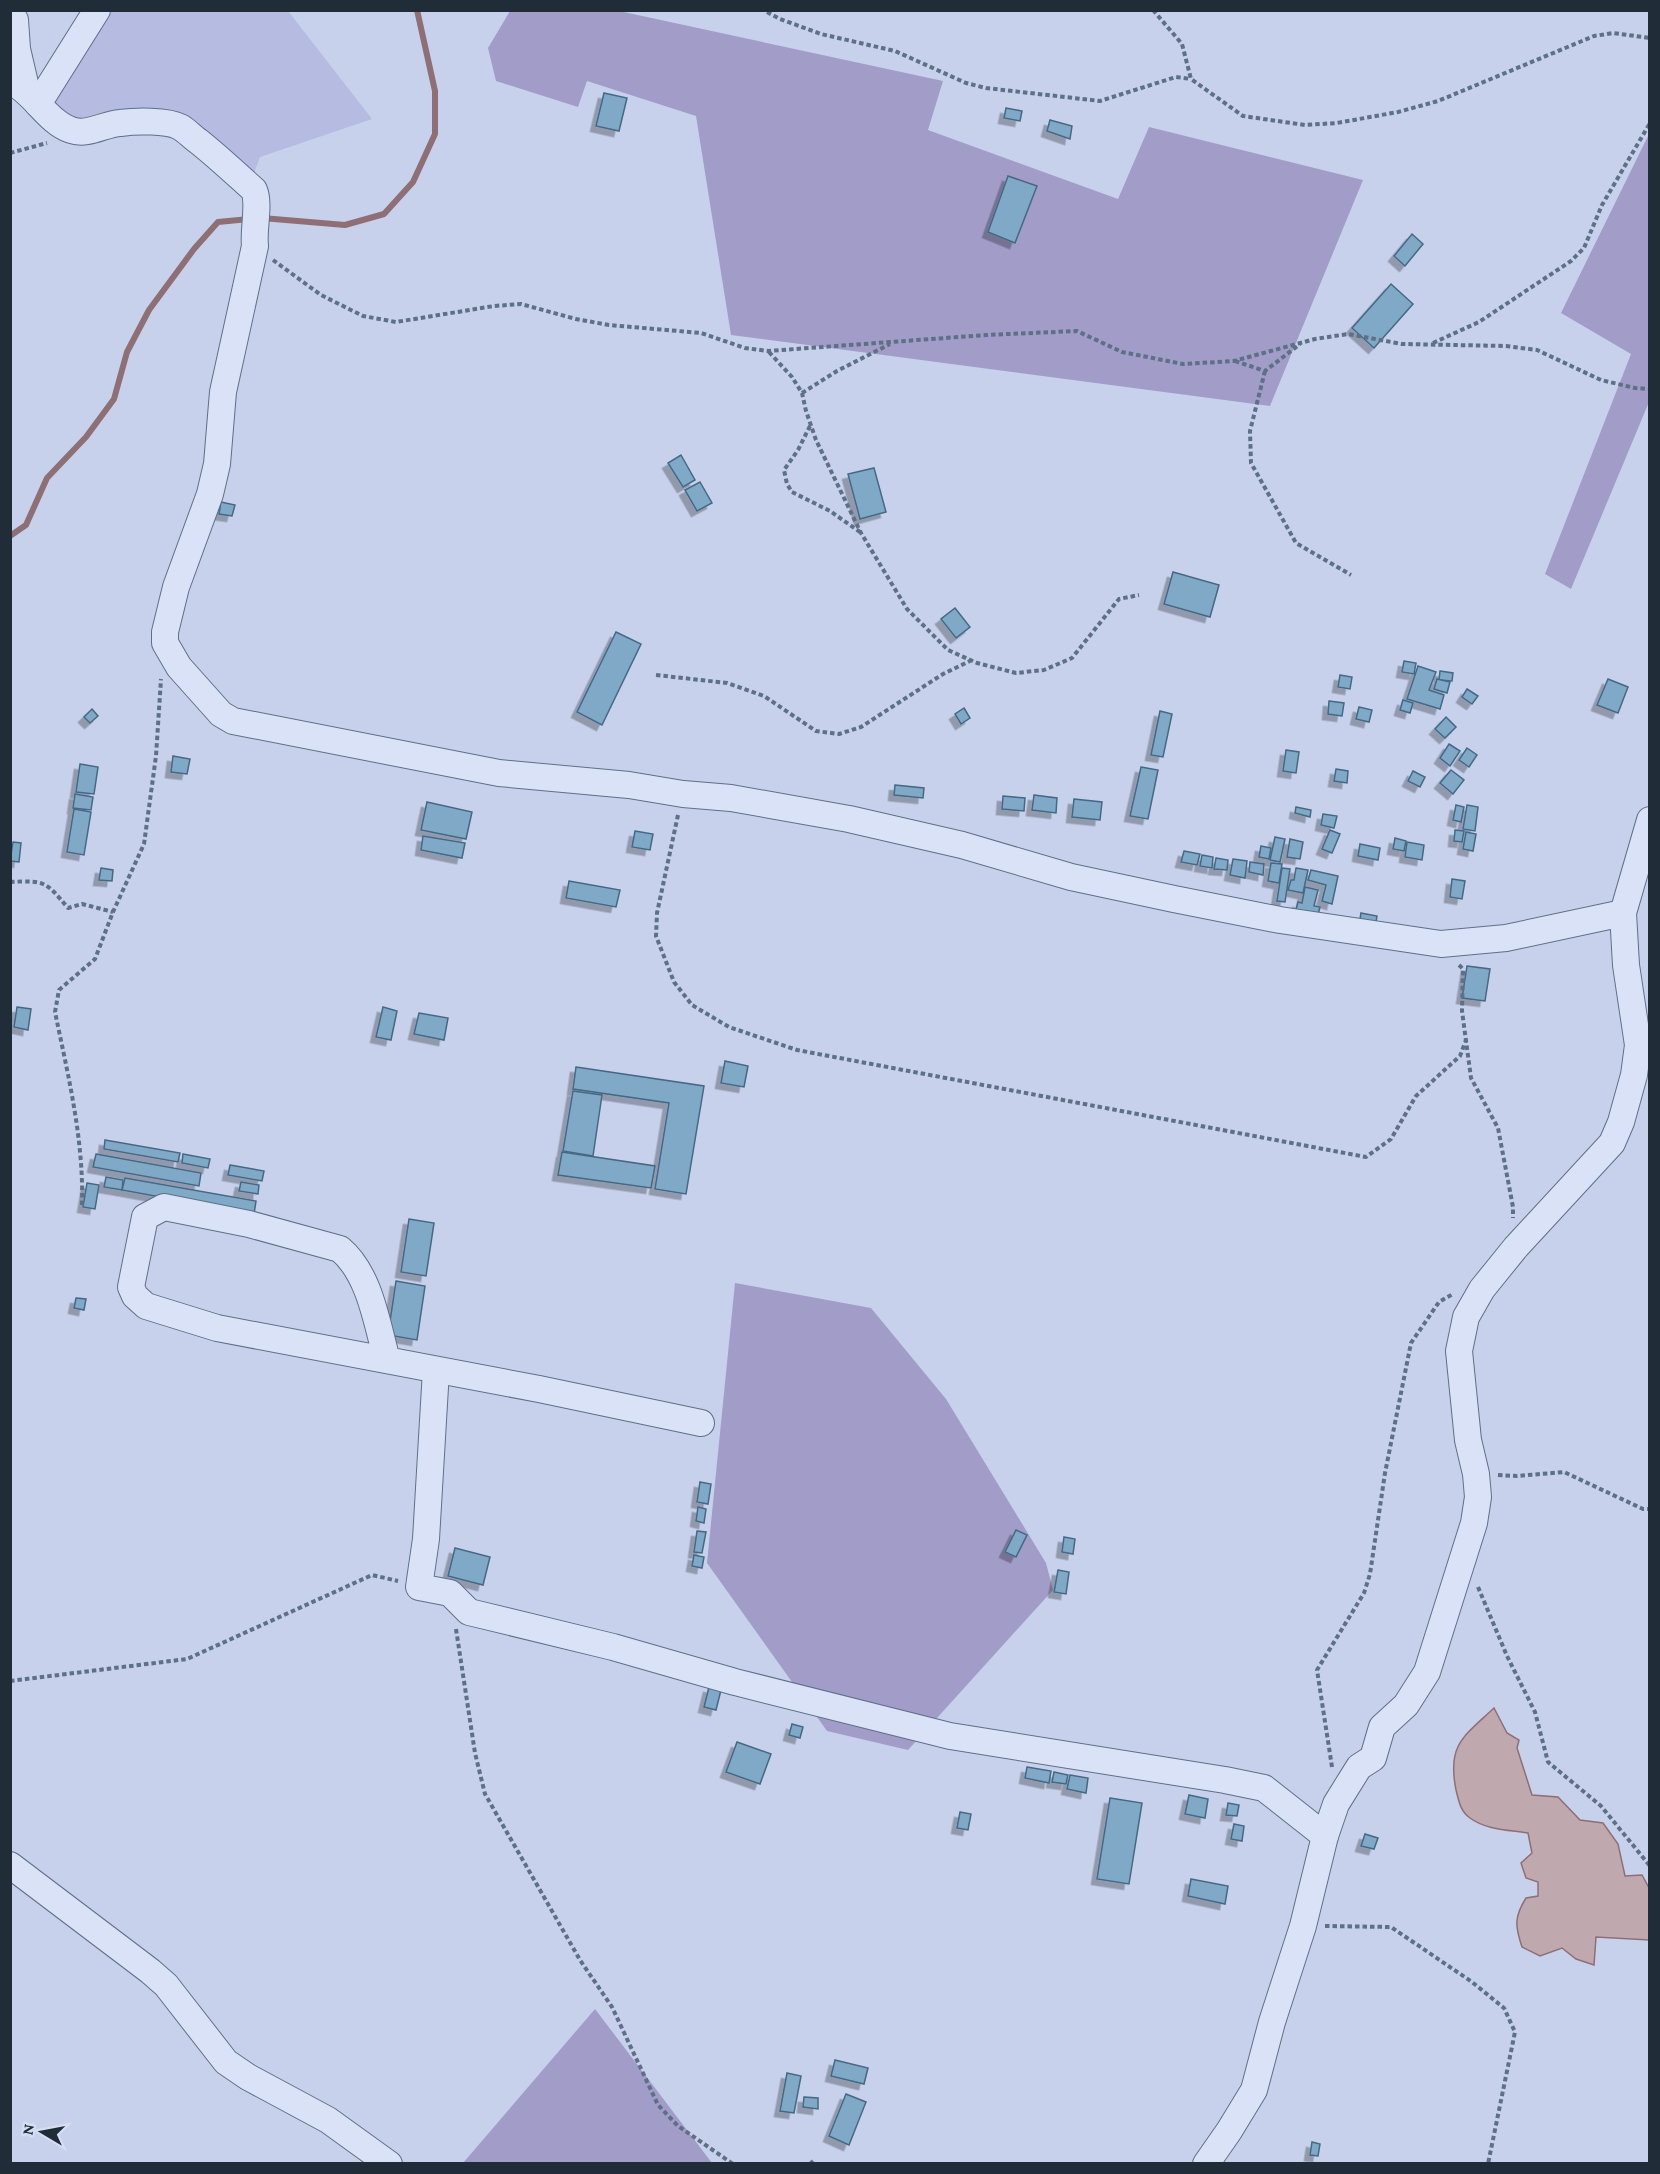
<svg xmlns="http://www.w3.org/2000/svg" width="1660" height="2174" viewBox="0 0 1660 2174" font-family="'Crimson Pro',serif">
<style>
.farmland{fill:#b5bbe1}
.green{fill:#a29cc9}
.water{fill:#c0a8af;stroke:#8e6f76;stroke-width:1.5}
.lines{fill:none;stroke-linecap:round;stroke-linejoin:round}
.stream{stroke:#8e6f76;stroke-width:6}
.building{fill:#80a8c7;stroke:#456984;stroke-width:1.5;filter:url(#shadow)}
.minor-casing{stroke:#5e7086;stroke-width:28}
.path{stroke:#5e7086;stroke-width:4;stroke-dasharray:4.5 3;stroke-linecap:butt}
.minor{stroke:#dae2f7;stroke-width:26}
</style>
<defs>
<filter id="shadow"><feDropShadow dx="-5.5" dy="5.5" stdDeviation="0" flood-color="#0004"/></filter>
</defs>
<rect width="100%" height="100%" fill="#c7d1ec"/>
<path class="farmland" d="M100,11H288L372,119L260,157L247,192L232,179L172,138L126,127L81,129L45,100Z"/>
<g class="green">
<path d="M510,11H619L943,81L928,130L1118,199L1149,127L1363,180L1270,406L731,335L696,116L587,81L578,107L496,81L488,48Z"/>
<path d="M1648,136L1650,137L1649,402L1571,589L1545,574L1631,354L1561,313Z"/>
<path d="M735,1283L871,1308L946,1399L1046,1563L1053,1590L908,1750L827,1731L707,1563Z"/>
<path d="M595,2009L712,2163H463Z"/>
</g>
<path class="water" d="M1494,1708L1507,1733L1519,1740L1517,1748L1532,1795L1558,1797L1580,1820L1603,1823L1618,1844L1625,1876L1642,1875L1649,1888V1940L1596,1937L1594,1965L1576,1959L1562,1948L1540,1956L1522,1947C1515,1926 1514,1917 1526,1898L1538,1896V1882L1526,1878L1521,1863L1532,1853L1528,1833C1509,1830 1486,1830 1470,1818C1460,1811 1459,1801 1456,1790C1447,1745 1463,1737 1494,1708Z"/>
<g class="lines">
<g class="stream">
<path d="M262,218L345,225L384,214L413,182L435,134V91L417,10"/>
<path d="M10,536L26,525L47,478L86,437L114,399L127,352L149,310L194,249L218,222L249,219"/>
</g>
</g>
<g class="building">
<path d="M604,93L627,98L619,131L596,126Z"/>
<path d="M1006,108L1022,111L1020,121L1004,118Z"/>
<path d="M1050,120L1072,126L1070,139L1047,131Z"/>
<path d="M1008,176L1037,186L1015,243L988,232Z"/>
<path d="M1412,234L1423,244L1405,266L1394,256Z"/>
<path d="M1391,284L1413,304L1374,348L1352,328Z"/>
<path d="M681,455L695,480L683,487L668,463Z"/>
<path d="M874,468L886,512L860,519L848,474Z"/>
<path d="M700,482L712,503L697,511L685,490Z"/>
<path d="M221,502L235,505L232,516L219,514Z"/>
<path d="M1173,572L1219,585L1210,617L1164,604Z"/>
<path d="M955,608L970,627L956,638L941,619Z"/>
<path d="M616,632L641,644L602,725L577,712Z"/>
<path d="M1404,661L1416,663L1414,674L1402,672Z"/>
<path d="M1418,666L1436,672L1429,690L1444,695L1440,709L1407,699Z"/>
<path d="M1440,671L1453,673L1452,681L1439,680Z"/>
<path d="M1340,675L1352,677L1350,689L1338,687Z"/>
<path d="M1437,679L1450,682L1447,693L1434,689Z"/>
<path d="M1608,679L1628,687L1618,713L1597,705Z"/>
<path d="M1467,689L1478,696L1472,704L1462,697Z"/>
<path d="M1403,700L1413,703L1410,713L1400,710Z"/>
<path d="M1329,701L1344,703L1342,716L1328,714Z"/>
<path d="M1359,707L1372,710L1369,722L1356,719Z"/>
<path d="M964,708L970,718L961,724L955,714Z"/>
<path d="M92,709L98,716L90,723L84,717Z"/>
<path d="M1160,711L1172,714L1163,757L1151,755Z"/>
<path d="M1446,717L1456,727L1445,738L1435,729Z"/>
<path d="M1449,744L1460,751L1450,766L1440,758Z"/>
<path d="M1467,748L1477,755L1469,767L1459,760Z"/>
<path d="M1286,750L1299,752L1296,773L1283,771Z"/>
<path d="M173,756L190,759L187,774L171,772Z"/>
<path d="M80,764L98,767L94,794L76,792Z"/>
<path d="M1141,767L1158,770L1148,819L1130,816Z"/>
<path d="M1336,769L1348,771L1347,783L1334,781Z"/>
<path d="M1451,770L1464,780L1453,794L1440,783Z"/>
<path d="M1413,771L1425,777L1420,787L1408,781Z"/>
<path d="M895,785L924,788L923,798L894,795Z"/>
<path d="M75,794L93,797L91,810L73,808Z"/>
<path d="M1034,795L1057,798L1056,813L1032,810Z"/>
<path d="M1003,796L1025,798L1024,811L1002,809Z"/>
<path d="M1074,799L1102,802L1100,820L1072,817Z"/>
<path d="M427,802L472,812L466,839L421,830Z"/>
<path d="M1456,805L1464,807L1461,822L1453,820Z"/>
<path d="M1467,805L1478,807L1475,831L1463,829Z"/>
<path d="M1296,807L1311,810L1310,817L1295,813Z"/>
<path d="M74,809L91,812L84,855L67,852Z"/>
<path d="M1323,814L1337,816L1334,828L1321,825Z"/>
<path d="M1330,830L1340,834L1332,853L1322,849Z"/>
<path d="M1455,830L1464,831L1462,842L1454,841Z"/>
<path d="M635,831L653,834L650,850L632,847Z"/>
<path d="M1466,832L1476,834L1473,851L1463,849Z"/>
<path d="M423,836L465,843L462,858L421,850Z"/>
<path d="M1275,837L1285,839L1280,862L1270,860Z"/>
<path d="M1395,838L1406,841L1404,851L1393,849Z"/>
<path d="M1290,839L1303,842L1300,859L1287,857Z"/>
<path d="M13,842L21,843L19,862L10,861Z"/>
<path d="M1407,842L1424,845L1422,860L1405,857Z"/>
<path d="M1360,844L1380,848L1378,860L1358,856Z"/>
<path d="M1261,846L1271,848L1269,859L1259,857Z"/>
<path d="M1184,851L1200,854L1197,865L1181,862Z"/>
<path d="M1202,855L1213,857L1212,868L1200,866Z"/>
<path d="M1216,858L1228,860L1227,870L1214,869Z"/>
<path d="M1233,859L1247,861L1245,878L1230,875Z"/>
<path d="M1250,862L1264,864L1263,875L1249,872Z"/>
<path d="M1271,863L1282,864L1279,883L1268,881Z"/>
<path d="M101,868L113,870L112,881L99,880Z"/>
<path d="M1282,868L1290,869L1285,902L1277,901Z"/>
<path d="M1296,868L1308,870L1303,893L1288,890L1291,880H1294Z"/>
<path d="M1311,870L1338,876L1332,904L1322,901L1326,885L1308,880Z"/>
<path d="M1452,879L1465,881L1462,899L1450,897Z"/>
<path d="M569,881L620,890L616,907L566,898Z"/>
<path d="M1305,887L1318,890L1314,906L1320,907L1316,923L1294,917L1298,902L1302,903Z"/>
<path d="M1361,913L1377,916L1375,928L1359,925Z"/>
<path d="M1467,966L1490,969L1485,1001L1462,998Z"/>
<path d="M17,1007L31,1009L28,1030L14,1027Z"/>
<path d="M383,1007L397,1011L391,1040L376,1037Z"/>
<path d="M419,1013L448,1018L444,1040L414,1034Z"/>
<path d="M725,1061L748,1066L744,1087L721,1083Z"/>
<path d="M576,1067L704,1086L686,1194L655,1189L669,1103L573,1089Z"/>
<path d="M573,1091L602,1095L593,1156L563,1151Z"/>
<path d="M105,1140L180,1153L178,1162L104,1149Z"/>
<path d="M562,1152L655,1166L651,1188L558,1175Z"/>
<path d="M96,1154L201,1173L199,1186L93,1167Z"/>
<path d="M183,1154L210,1159L208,1168L182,1163Z"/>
<path d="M230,1165L264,1171L262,1181L228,1175Z"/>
<path d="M106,1177L123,1180L122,1190L104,1187Z"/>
<path d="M125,1178L256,1201L254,1214L122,1190Z"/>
<path d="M241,1182L259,1185L258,1194L239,1191Z"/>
<path d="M87,1183L99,1185L95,1209L83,1207Z"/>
<path d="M409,1219L434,1223L426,1276L401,1272Z"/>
<path d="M396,1281L425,1286L417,1340L388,1335Z"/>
<path d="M76,1298L86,1299L84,1310L74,1308Z"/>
<path d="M700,1482L711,1484L708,1504L697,1502Z"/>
<path d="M698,1507L706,1509L704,1523L696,1521Z"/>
<path d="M1016,1530L1027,1535L1016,1557L1005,1552Z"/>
<path d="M697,1531L706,1532L702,1553L694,1552Z"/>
<path d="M1064,1537L1075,1539L1073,1554L1062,1552Z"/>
<path d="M455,1548L490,1557L483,1585L448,1576Z"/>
<path d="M694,1555L704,1557L702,1568L692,1566Z"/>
<path d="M1058,1570L1069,1572L1066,1594L1054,1592Z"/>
<path d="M709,1687L721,1690L716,1710L704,1707Z"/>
<path d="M792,1724L803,1727L800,1738L789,1735Z"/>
<path d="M737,1742L771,1754L760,1784L726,1772Z"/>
<path d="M1027,1767L1051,1771L1049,1783L1025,1778Z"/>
<path d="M1054,1772L1068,1775L1066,1784L1052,1782Z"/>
<path d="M1070,1775L1088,1778L1086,1793L1067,1789Z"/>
<path d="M1189,1795L1208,1799L1205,1818L1185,1814Z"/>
<path d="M1110,1798L1142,1803L1129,1884L1097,1879Z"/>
<path d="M1228,1803L1239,1805L1237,1816L1226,1815Z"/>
<path d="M960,1812L971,1814L968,1830L957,1828Z"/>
<path d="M1234,1824L1244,1826L1242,1841L1231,1839Z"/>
<path d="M1365,1834L1378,1838L1374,1849L1361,1846Z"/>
<path d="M1191,1879L1228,1886L1225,1904L1188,1896Z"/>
<path d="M835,2060L868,2068L864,2084L831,2076Z"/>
<path d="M787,2073L801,2076L794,2113L780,2111Z"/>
<path d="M846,2094L866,2102L849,2145L829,2136Z"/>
<path d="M804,2097L818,2098V2109L803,2107Z"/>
<path d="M1312,2142L1320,2144L1318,2156L1310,2155Z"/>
</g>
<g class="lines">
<g class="minor-casing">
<g id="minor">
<path d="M10,12L15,20L17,49L27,92"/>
<path d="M10,81C33,91 47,122 71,130C88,136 104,124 120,123C135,121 167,120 180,127C186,130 192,137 198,141C217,156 235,173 254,190C260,204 253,229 255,246L223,392L217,464L210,494L176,587L165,632V643L179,667L221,714L233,721L499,773L629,785L683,794L731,798L849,819L962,845L1071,877L1174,899L1280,920L1441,944L1506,938L1623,913"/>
<path d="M38,104L97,10"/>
<path d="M387,1360C377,1324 370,1274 340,1249L249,1224L164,1207L145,1217L131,1287L135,1296L146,1306L217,1328L539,1389L701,1423"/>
<path d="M436,1370L426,1539L419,1587L450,1593L469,1612L613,1647L735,1682L950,1736L1225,1780L1264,1788L1325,1836"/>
<path d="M10,1865L150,1971L166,1985L226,2062L248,2077L328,2120L389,2164"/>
<path d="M1206,2164L1229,2131L1254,2090L1272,2022L1303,1926L1325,1836L1336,1804L1359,1767L1373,1758L1382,1727L1406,1705L1427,1672L1474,1523L1478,1497L1476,1474L1468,1440L1459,1351L1466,1317L1482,1289L1516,1247L1612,1143L1621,1122L1634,1075L1638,1045L1626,965L1623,913L1650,820"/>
</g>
</g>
<g class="path">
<path d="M1153,10L1182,44L1191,79L1243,116L1305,125L1337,123L1398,112L1438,101L1594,36L1613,33L1650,38"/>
<path d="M767,12L780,19L821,34L895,51L966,83L986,88L1100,101L1176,77L1191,79"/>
<path d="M10,153L47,143"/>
<path d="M273,260L321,295L363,316L396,322L494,306L521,304L576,319L609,325L701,333L745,348L768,351L986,335L1077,331L1122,352L1183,364L1234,361L1315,339L1348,334L1402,344L1506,346L1537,350L1601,380L1635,388L1650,389"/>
<path d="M1433,343L1479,322L1571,261L1584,248L1602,205L1650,123"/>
<path d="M769,352L792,377L802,393L806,411L816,440L861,533L907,609L948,650L977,663L1016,673L1044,670L1072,658L1119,599L1139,595"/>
<path d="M1235,361L1265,371L1300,344"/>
<path d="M1265,371L1250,431L1251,463L1296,543L1351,575"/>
<path d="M802,393L837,371L890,344"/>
<path d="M810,426L798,450L784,470L787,484L792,492L830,511L860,532"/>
<path d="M656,675L727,683L764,696L816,731L839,734L861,727L943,674L970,661"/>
<path d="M678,815L657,913L656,936L674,982L692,1005L729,1027L797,1050L1366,1157L1391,1139L1416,1096L1460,1056L1466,1040"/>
<path d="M10,882C46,880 46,882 68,908L82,904L113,912"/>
<path d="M1459,965L1463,969L1462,1011L1471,1078L1498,1128L1513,1207V1218"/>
<path d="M82,1205C84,1140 68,1075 55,1012L59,990L95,959L113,912L144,844L156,756L161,679"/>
<path d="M1498,1475L1517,1476L1564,1472L1643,1509H1650"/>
<path d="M1478,1587L1507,1656L1535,1712L1548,1762L1601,1806L1650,1866"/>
<path d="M456,1629L475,1753L485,1794L580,1960L612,2007L658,2105L678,2126L733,2164"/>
<path d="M10,1681L187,1659L372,1575L398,1581"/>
<path d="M1332,1767L1317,1670L1364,1593L1370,1574L1385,1473L1411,1343L1439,1302L1453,1294"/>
<path d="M1325,1926L1391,1927L1472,1982L1504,2008L1515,2032L1488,2164"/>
<path d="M810,2164L814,2160"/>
</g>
<use href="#minor" class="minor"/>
</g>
<rect width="1660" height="2174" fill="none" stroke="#202c38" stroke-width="24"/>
<g transform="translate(42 2132) rotate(280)" stroke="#d7def4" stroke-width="4.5" paint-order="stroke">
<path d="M0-4.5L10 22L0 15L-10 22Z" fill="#202c38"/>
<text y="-9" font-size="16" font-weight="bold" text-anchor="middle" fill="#202c38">N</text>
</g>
</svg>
